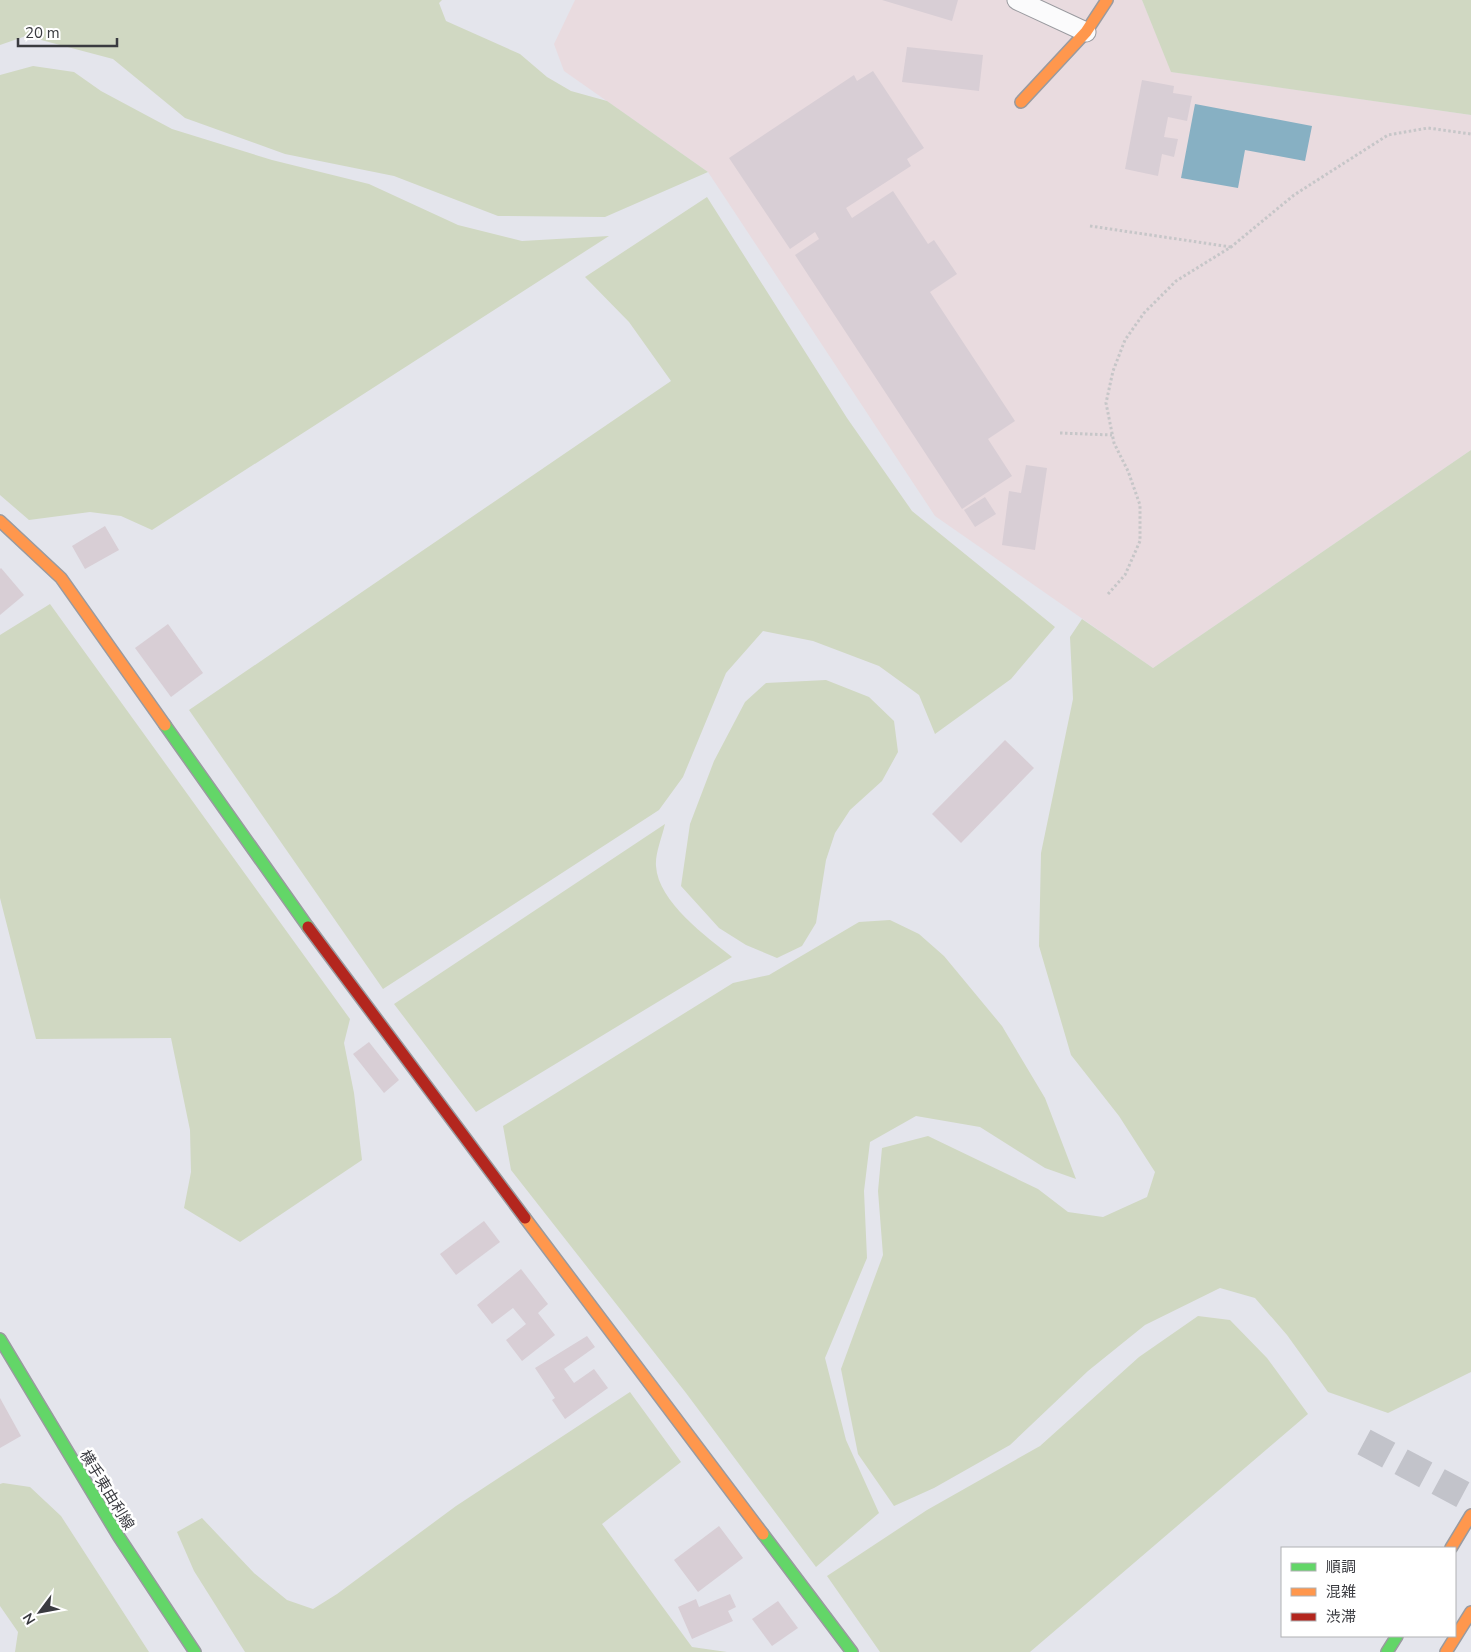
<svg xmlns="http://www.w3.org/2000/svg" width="1471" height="1652" viewBox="0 0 1471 1652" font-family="'Nunito Sans','Noto Sans JP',sans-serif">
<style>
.education{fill:#e9dbdf}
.green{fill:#d0d8c2}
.water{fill:#87b0c3}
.building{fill:#d8ced5}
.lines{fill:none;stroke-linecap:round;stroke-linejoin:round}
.secondary-tunnel{stroke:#c2c3ca;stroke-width:28;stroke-dasharray:28 14;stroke-linecap:butt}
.lane-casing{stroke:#999a9f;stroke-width:21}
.fast-casing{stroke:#999a9f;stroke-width:14}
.slow-casing{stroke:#999a9f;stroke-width:14}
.jam-casing{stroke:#999a9f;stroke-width:14}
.path{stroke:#c6c6c8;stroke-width:3;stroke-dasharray:2.5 2.5;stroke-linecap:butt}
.lane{stroke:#fbfbfc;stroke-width:19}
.fast{stroke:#63d668;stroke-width:11}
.slow{stroke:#ff974d;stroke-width:11}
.jam{stroke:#b3261e;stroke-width:11}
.labels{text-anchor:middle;stroke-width:5;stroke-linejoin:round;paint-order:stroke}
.street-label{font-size:15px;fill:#3a3b40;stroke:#fff}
</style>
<rect width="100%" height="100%" fill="#e4e5ec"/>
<path class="education" d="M575,0H1142L1172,72L1471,115V450L1153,668L935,516L708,172L564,71L554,44Z"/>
<g class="green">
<path d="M0,0H442L439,3L446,21L520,54L547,77L571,91L607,101L708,172L605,217L498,216L394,176L285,154L185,118L113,59L26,36L0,45Z"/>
<path d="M1142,0H1471V115L1171,72Z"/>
<path d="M33,66L74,72L101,91L172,129L272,160L369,184L458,225L522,241L609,236L152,530L121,516L90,512L29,520L0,495V75Z"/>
<path d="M707,197L847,418L912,511L1055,627L1011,679L935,734L919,695L879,666L813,641L763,631L726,673L683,777L659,810L383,989L189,710L671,381L629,322L585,277Z"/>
<path d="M1471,450V1372L1388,1413L1328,1392L1287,1335L1255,1298L1220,1288L1145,1325L1088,1371L1010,1445L934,1488L894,1506L858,1454L841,1369L883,1255L878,1191L882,1148L928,1136L1038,1189L1068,1212L1103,1217L1147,1197L1155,1172L1119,1116L1071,1055L1039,946L1041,853L1073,699L1070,637L1082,619L1153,668Z"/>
<path d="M50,604L350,1019L344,1043L354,1093L362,1160L240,1242L184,1208L191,1172L190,1130L171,1038L36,1039L0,898V635Z"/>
<path d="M826,680L869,697L894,721L898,752L882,781L850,810L835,833L826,860L816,923L802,946L777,958L746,945L719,928L681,886L690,824L714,761L745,702L766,683Z"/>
<path d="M665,824C662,837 655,854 656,866C658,902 707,937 732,957L476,1112L394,1004Z"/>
<path d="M890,920L919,934L944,956L1002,1026L1045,1098L1076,1179L1045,1168L980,1127L916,1116L870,1142L864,1191L867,1258L825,1358L846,1440L879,1513L816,1567L686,1393L511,1170L503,1126L733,983L769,975L859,922Z"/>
<path d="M1198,1316L1230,1320L1267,1358L1308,1414L1030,1652H880L827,1576L927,1510L1040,1446L1139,1357Z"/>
<path d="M630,1392L681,1462L602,1524L692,1647L727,1652H245L194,1571L177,1532L202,1518L254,1573L287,1600L313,1609L337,1594L456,1506Z"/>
<path d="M3,1483L30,1487L61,1516L149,1652H15L18,1632L0,1606V1484Z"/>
</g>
<path class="water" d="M1195,104L1312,126L1305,161L1245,150L1238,188L1181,178Z"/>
<g class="building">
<path d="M882,0H958L952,21Z"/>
<path d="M907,47L983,55L979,91L902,82Z"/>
<path d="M873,71L924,148L907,159L911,166L846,208L852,218L893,191L928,244L934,240L957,274L930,292L1015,421L988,439L1012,476L962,509L795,255L819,239L815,232L790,249L729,158L854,75L857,81Z"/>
<path d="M1142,80L1174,86L1173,93L1192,96L1187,121L1168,117L1164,137L1178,139L1174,157L1162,154L1158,176L1125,169Z"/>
<path d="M1026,465L1047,468L1035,550L1002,545L1009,491L1021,493Z"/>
<path d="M985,497L996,514L975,527L964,510Z"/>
<path d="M105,526L119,550L85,569L72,546Z"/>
<path d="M1,568L24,595L0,615V569Z"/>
<path d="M168,624L203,673L171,697L135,648Z"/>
<path d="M1005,740L1034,768L961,843L932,814Z"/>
<path d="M369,1042L399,1080L384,1093L353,1054Z"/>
<path d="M484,1221L500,1242L456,1275L440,1254Z"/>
<path d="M521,1269L548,1304L538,1313L555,1335L522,1361L506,1340L526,1324L513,1308L492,1324L477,1305Z"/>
<path d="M587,1336L595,1347L564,1369L574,1383L594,1369L608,1388L565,1419L552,1400L555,1398L535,1368Z"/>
<path d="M0,1398L21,1436L0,1448Z"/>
<path d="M719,1526L743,1558L698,1592L674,1560Z"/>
<path d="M730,1594L736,1607L728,1611L733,1621L692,1639L678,1607L696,1599L699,1607Z"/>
<path d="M778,1601L798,1628L772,1646L752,1619Z"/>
</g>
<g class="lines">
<path class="secondary-tunnel" d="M1364,1442L1471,1499"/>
<g class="lane-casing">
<path id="lane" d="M1017,0L1086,32"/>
</g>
<g class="fast-casing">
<g id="fast">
<path d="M165,725L308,927"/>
<path d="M0,1339L119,1537L195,1652"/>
<path d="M763,1534L852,1652"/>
<path d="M1387,1652L1397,1636"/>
</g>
</g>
<g class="slow-casing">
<g id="slow">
<path d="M1021,102L1086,32L1107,0"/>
<path d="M0,521L61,578L165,725"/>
<path d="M525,1218L763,1534"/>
<path d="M1451,1548L1471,1515"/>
<path d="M1446,1652L1471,1612"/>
</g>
</g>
<g class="jam-casing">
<path id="jam" d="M308,927L525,1218"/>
</g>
<g class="path">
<path d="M1090,226L1231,247"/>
<path d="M1060,433L1112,435"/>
<path d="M1108,594L1125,575L1140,541V505L1128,471L1114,443L1106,403L1113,371L1125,340L1144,313L1176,281L1231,247L1294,195L1388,135L1428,128L1471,134"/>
</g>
<use href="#lane" class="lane"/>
<use href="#fast" class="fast"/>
<use href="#slow" class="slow"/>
<use href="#jam" class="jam"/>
</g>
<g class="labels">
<g class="street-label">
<text transform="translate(107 1490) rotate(59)" y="5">横手東由利線</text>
</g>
</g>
<rect x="1281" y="1547" width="175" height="90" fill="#ffffff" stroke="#b0b1b3"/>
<rect x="1291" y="1563" width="25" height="8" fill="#63d668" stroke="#b0b1b3"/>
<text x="1326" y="1572" font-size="15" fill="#3a3b40">順調</text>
<rect x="1291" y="1588" width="25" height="8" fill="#ff974d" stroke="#b0b1b3"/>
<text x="1326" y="1597" font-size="15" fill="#3a3b40">混雑</text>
<rect x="1291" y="1613" width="25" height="8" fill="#b3261e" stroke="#b0b1b3"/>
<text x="1326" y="1622" font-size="15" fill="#3a3b40">渋滞</text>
<g transform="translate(40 1612) rotate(238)" stroke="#ffffff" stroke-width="4" paint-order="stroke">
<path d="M0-4L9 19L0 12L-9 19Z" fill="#3a3b40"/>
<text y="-8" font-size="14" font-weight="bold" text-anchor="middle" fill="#3a3b40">N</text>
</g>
<path d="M18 38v8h99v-8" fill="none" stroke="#3a3b40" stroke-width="2.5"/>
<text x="25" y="38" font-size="15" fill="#3a3b40" stroke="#ffffff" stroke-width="4" paint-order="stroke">20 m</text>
</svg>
